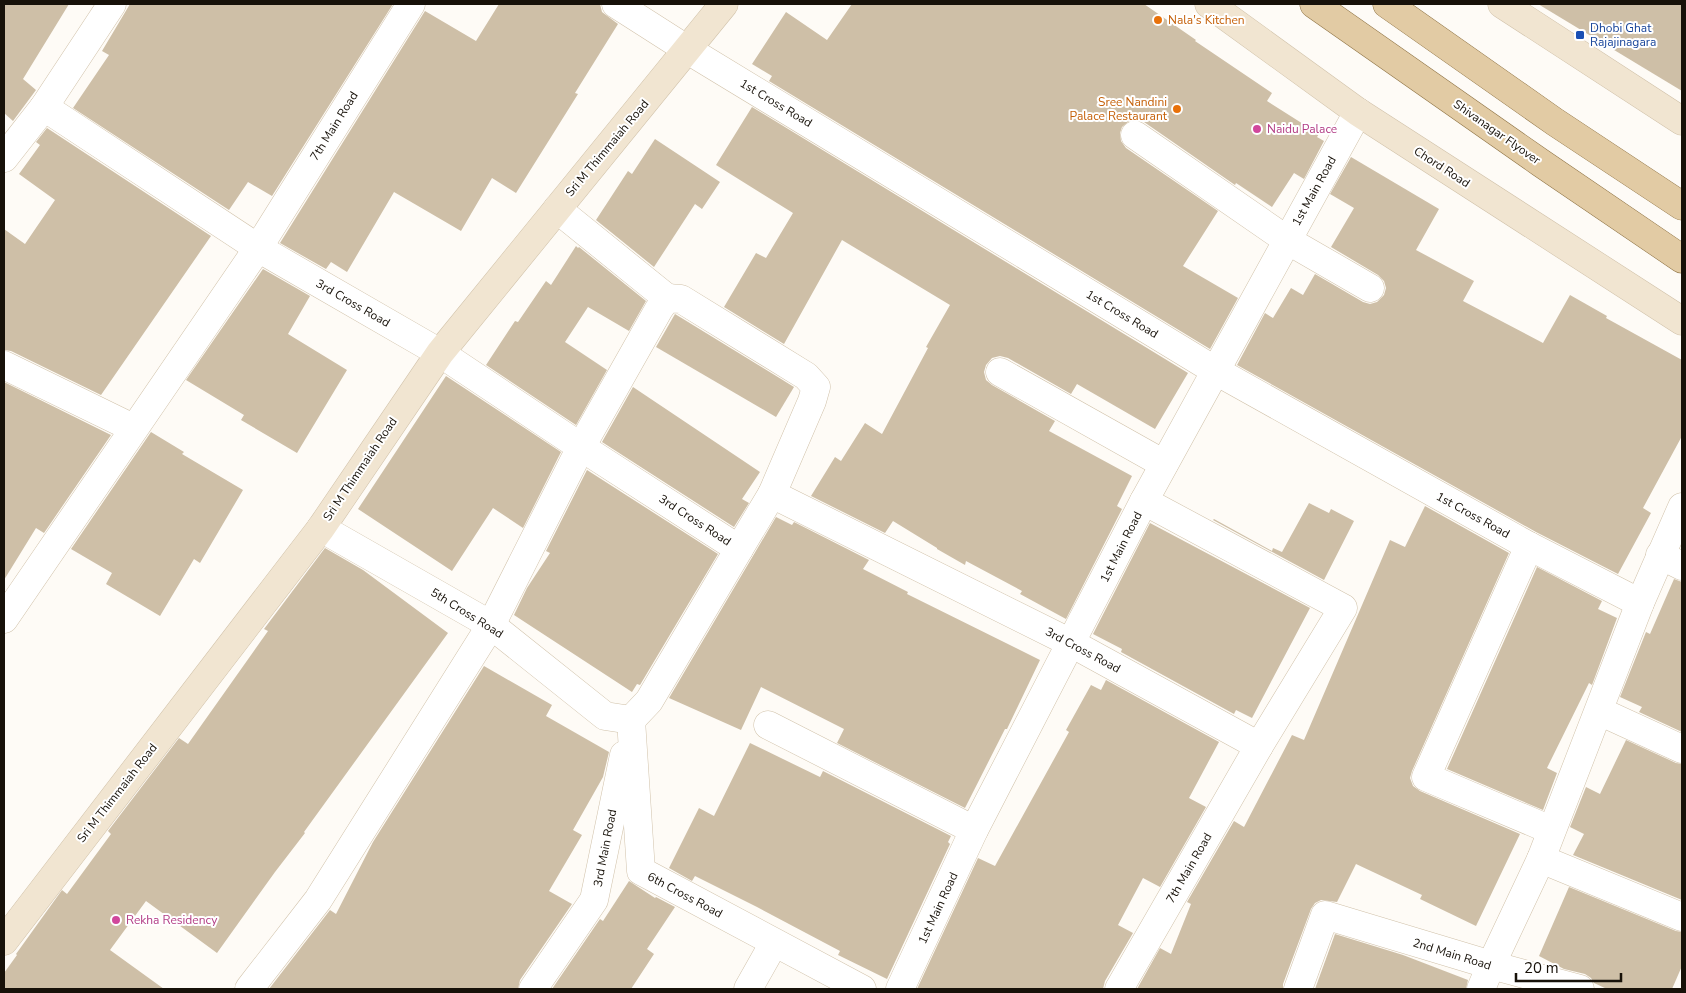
<svg xmlns="http://www.w3.org/2000/svg" width="1686" height="993" viewBox="0 0 1686 993" font-family="'Nunito Sans',sans-serif">
<style>
.building{fill:#cebfa7}
.lines{fill:none;stroke-linecap:round;stroke-linejoin:round}
.street-casing{stroke:#d1c2aa;stroke-width:29}
.secondary-casing{stroke:#d1c2aa;stroke-width:29}
.primary-casing{stroke:#8f7446;stroke-width:29}
.street{stroke:#fff;stroke-width:28}
.secondary{stroke:#f1e5d1;stroke-width:28}
.primary{stroke:#e2cba4;stroke-width:28}
.food-dot{fill:#e8710a;stroke:#fff;stroke-width:2}
.transit-dot{fill:#1a4fb4;stroke:#fff;stroke-width:2}
.hotel-dot{fill:#d1479c;stroke:#fff;stroke-width:2}
.labels{text-anchor:middle;stroke-width:4;stroke-linejoin:round;paint-order:stroke}
.food-label{font-size:12px;fill:#c56008;stroke:#fff;text-anchor:start}
.transit-label{font-size:12px;fill:#164399;stroke:#fff;text-anchor:start}
.street-label{font-size:12px;fill:#171109;stroke:#fff}
.hotel-label{font-size:12px;fill:#b23c85;stroke:#fff;text-anchor:start}
</style>
<rect width="100%" height="100%" fill="#fefbf6"/>
<g class="building">
<path d="M4,4H69L23,79L36,90L13,121L4,113Z"/>
<path d="M130,4H393L272,196L248,182L229,210L73,108L109,55L102,51Z"/>
<path d="M499,4H600L602,12L618,24L575,93L578,94L516,193L492,178L461,231L394,192L347,272L331,262L326,269L280,243L425,11L476,41Z"/>
<path d="M852,4H1144L1196,40L1195,41L1272,93L1267,101L1319,134L1317,137L1324,141L1304,179L1294,173L1272,207L1236,183L1235,185L1144,122L1137,120L1129,121L1122,127L1120,133L1121,141L1126,148L1218,211L1183,266L1238,298L1210,349L769,81L772,76L752,64L786,12L827,40Z"/>
<path d="M1538,4H1682V91Z"/>
<path d="M752,107L1188,373L1155,429L1077,384L1071,394L1008,358L1000,356L992,358L986,365L984,372L986,380L992,385L1055,421L1049,431L1132,476L1117,506L1122,509L1066,619L1020,594L1022,591L966,561L965,565L937,549V548L893,521L885,533L811,496L835,457L841,461L865,423L882,434L928,348L926,347L950,305L842,240L784,344L724,307L756,253L766,258L793,213L716,165Z"/>
<path d="M47,128L211,236L101,395L11,351L4,350V229L25,244L55,200L19,174L40,145L36,142Z"/>
<path d="M655,139L720,182L702,209L695,204L654,267L596,220L628,171L632,174Z"/>
<path d="M1351,157L1439,209L1416,250L1474,281L1463,301L1543,343L1570,295L1607,316L1606,318L1682,360V436L1643,508L1651,513L1618,574L1536,532L1237,365L1265,313L1273,318L1291,288L1303,295L1315,274L1363,302L1370,304L1377,302L1384,295L1386,288L1384,281L1378,275L1331,247L1354,208L1330,194Z"/>
<path d="M576,246L578,248L579,247L646,301L629,331L588,307L565,342L607,370L576,425L486,365L515,321L518,322L546,281L551,285Z"/>
<path d="M263,269L310,296L288,334L347,370L297,453L241,420L244,415L186,380Z"/>
<path d="M675,314L794,387L776,417L656,347Z"/>
<path d="M446,376L561,452L523,528L493,508L452,571L358,509Z"/>
<path d="M4,382L111,435L44,533L36,528L4,580Z"/>
<path d="M633,387L760,472L742,499L749,503L734,527L602,442Z"/>
<path d="M151,432L184,452L182,454L243,490L200,563L194,559L160,616L106,584L112,573L71,549Z"/>
<path d="M587,470L718,554L640,685L637,684L632,692L514,615L527,588L550,553L546,551Z"/>
<path d="M1309,503L1329,513L1331,509L1354,521L1324,580L1213,520L1214,519L1272,551L1273,548L1282,552Z"/>
<path d="M1425,506L1509,553L1412,771L1410,778L1413,786L1420,791L1520,834L1476,926L1420,899L1422,895L1356,864L1337,902L1321,900L1315,903L1311,909L1283,984V989H1137L1160,948L1171,954L1191,904L1187,902L1234,821L1244,827L1292,735L1304,740L1390,540L1405,547Z"/>
<path d="M776,517L792,525L794,522L869,560L863,569L908,592L907,594L1040,660L1007,729H1005L965,808L837,743L844,729L761,687L741,730L669,698Z"/>
<path d="M1150,523L1310,608L1252,718L1236,710L1234,714L1121,652L1122,649L1093,634Z"/>
<path d="M325,548L363,570L448,633L304,832L305,833L275,872L217,953L146,901L110,950L164,989H4V973L17,955L16,954L62,890L67,894L111,834L108,831L179,738L188,744L268,631L264,629Z"/>
<path d="M1537,567L1602,601L1598,609L1617,618L1592,685L1589,683L1547,768L1557,773L1543,810L1447,769Z"/>
<path d="M1674,579L1682,582V732L1639,712L1642,707L1620,697L1646,632L1650,634Z"/>
<path d="M484,666L552,705L546,716L609,752L603,777L573,830L582,835L549,891L572,904L520,980L518,989H269L330,910L336,914L373,842Z"/>
<path d="M1106,680L1219,742L1189,798L1206,807L1160,887L1143,878L1118,925L1133,933L1105,981L1103,989H917L978,858L995,866L1069,732L1066,730L1091,685L1101,690Z"/>
<path d="M1626,740L1676,763L1682,764V900L1573,855L1584,834L1570,827L1586,787L1600,794Z"/>
<path d="M750,743L820,777L823,771L951,836L948,842L950,844L887,979L838,955L840,951L757,907L695,876L692,881L669,868L699,808L714,816Z"/>
<path d="M629,881L655,898L656,897L675,907L647,949L654,954L631,989H552L600,919L603,921Z"/>
<path d="M1569,887L1676,931L1682,932V966L1672,989H1607L1594,983L1591,978L1585,974L1564,969L1539,956Z"/>
<path d="M1335,934L1403,955L1468,980L1466,989H1315Z"/>
</g>
<g class="lines">
<g class="street-casing">
<g id="street">
<path d="M616,4L688,50L1216,371L1529,546L1640,603"/>
<path d="M44,107L258,248L440,353L581,447L739,549L772,494L1071,643L1259,746"/>
<path d="M1135,135L1287,240L1370,288"/>
<path d="M4,158L44,107L112,4"/>
<path d="M557,209L667,298"/>
<path d="M4,365L133,428"/>
<path d="M1000,372L1164,464"/>
<path d="M321,528L491,625L605,716L631,720"/>
<path d="M1529,546L1426,777L1551,830"/>
<path d="M1660,555L1682,566"/>
<path d="M4,619L258,248L411,4"/>
<path d="M1599,711L1682,749"/>
<path d="M631,720L641,871L862,989"/>
<path d="M631,720L649,701L739,549"/>
<path d="M768,725L974,830"/>
<path d="M1541,859L1682,917"/>
<path d="M249,989L318,900L491,625L581,447L659,309L667,298L681,299L806,376L816,387L812,401L772,494"/>
<path d="M533,989L594,900L624,755"/>
<path d="M748,989L774,943"/>
<path d="M900,989L974,830L1144,501L1358,112"/>
<path d="M1119,989L1259,746L1343,608L1144,501"/>
<path d="M1298,989L1325,915L1491,965L1580,989"/>
<path d="M1481,989L1491,965L1541,859L1640,603L1682,507"/>
</g>
</g>
<g class="secondary-casing">
<g id="secondary">
<path d="M1209,4L1358,112L1682,321"/>
<path d="M1502,4L1682,121"/>
<path d="M4,941L321,528L440,353L724,4"/>
</g>
</g>
<g class="primary-casing">
<g id="primary">
<path d="M1314,4L1541,163L1682,259"/>
<path d="M1387,4L1555,122L1682,206"/>
</g>
</g>
<use href="#street" class="street"/>
<use href="#secondary" class="secondary"/>
<use href="#primary" class="primary"/>
</g>
<g class="food-dot">
<circle cx="1158" cy="20" r="5"/>
<circle cx="1177" cy="109" r="5"/>
</g>
<rect class="transit-dot" x="1575" y="30" width="10" height="10" rx="2.5"/>
<g class="hotel-dot">
<circle cx="1257" cy="129" r="5"/>
<circle cx="116" cy="920" r="5"/>
</g>
<g class="labels">
<g class="food-label">
<text x="1168" y="24">Nala's Kitchen</text>
<text x="1167" y="106" text-anchor="end">Sree Nandini<tspan x="1167" dy="14">Palace Restaurant</tspan></text>
</g>
<g class="transit-label">
<text x="1590" y="32">Dhobi Ghat<tspan x="1590" dy="14">Rajajinagara</tspan></text>
</g>
<g class="street-label">
<text transform="translate(776 103) rotate(31)" y="4">1st Cross Road</text>
<text transform="translate(334 126) rotate(-58)" y="4">7th Main Road</text>
<text transform="translate(1497 132) rotate(35)" y="4">Shivanagar Flyover</text>
<text transform="translate(607 148) rotate(-50)" y="4">Sri M Thimmaiah Road</text>
<text transform="translate(1442 167) rotate(33)" y="4">Chord Road</text>
<text transform="translate(1314 191) rotate(-61)" y="4">1st Main Road</text>
<text transform="translate(353 303) rotate(30)" y="4">3rd Cross Road</text>
<text transform="translate(1122 314) rotate(31)" y="4">1st Cross Road</text>
<text transform="translate(360 469) rotate(-56)" y="4">Sri M Thimmaiah Road</text>
<text transform="translate(1473 515) rotate(29)" y="4">1st Cross Road</text>
<text transform="translate(695 520) rotate(33)" y="4">3rd Cross Road</text>
<text transform="translate(1121 547) rotate(-63)" y="4">1st Main Road</text>
<text transform="translate(467 613) rotate(32)" y="4">5th Cross Road</text>
<text transform="translate(1083 650) rotate(28)" y="4">3rd Cross Road</text>
<text transform="translate(117 793) rotate(-52)" y="4">Sri M Thimmaiah Road</text>
<text transform="translate(605 848) rotate(-79)" y="4">3rd Main Road</text>
<text transform="translate(1189 868) rotate(-60)" y="4">7th Main Road</text>
<text transform="translate(685 895) rotate(28)" y="4">6th Cross Road</text>
<text transform="translate(938 908) rotate(-65)" y="4">1st Main Road</text>
<text transform="translate(1452 954) rotate(17)" y="4">2nd Main Road</text>
</g>
<g class="hotel-label">
<text x="1267" y="133">Naidu Palace</text>
<text x="126" y="924">Rekha Residency</text>
</g>
</g>
<rect width="1686" height="993" fill="none" stroke="#171109" stroke-width="10"/>
<path d="M1516 973v8h105v-8" fill="none" stroke="#171109" stroke-width="2.5"/>
<text x="1524" y="973" font-size="15" fill="#171109" stroke="#ffffff" stroke-width="4" paint-order="stroke">20 m</text>
</svg>
